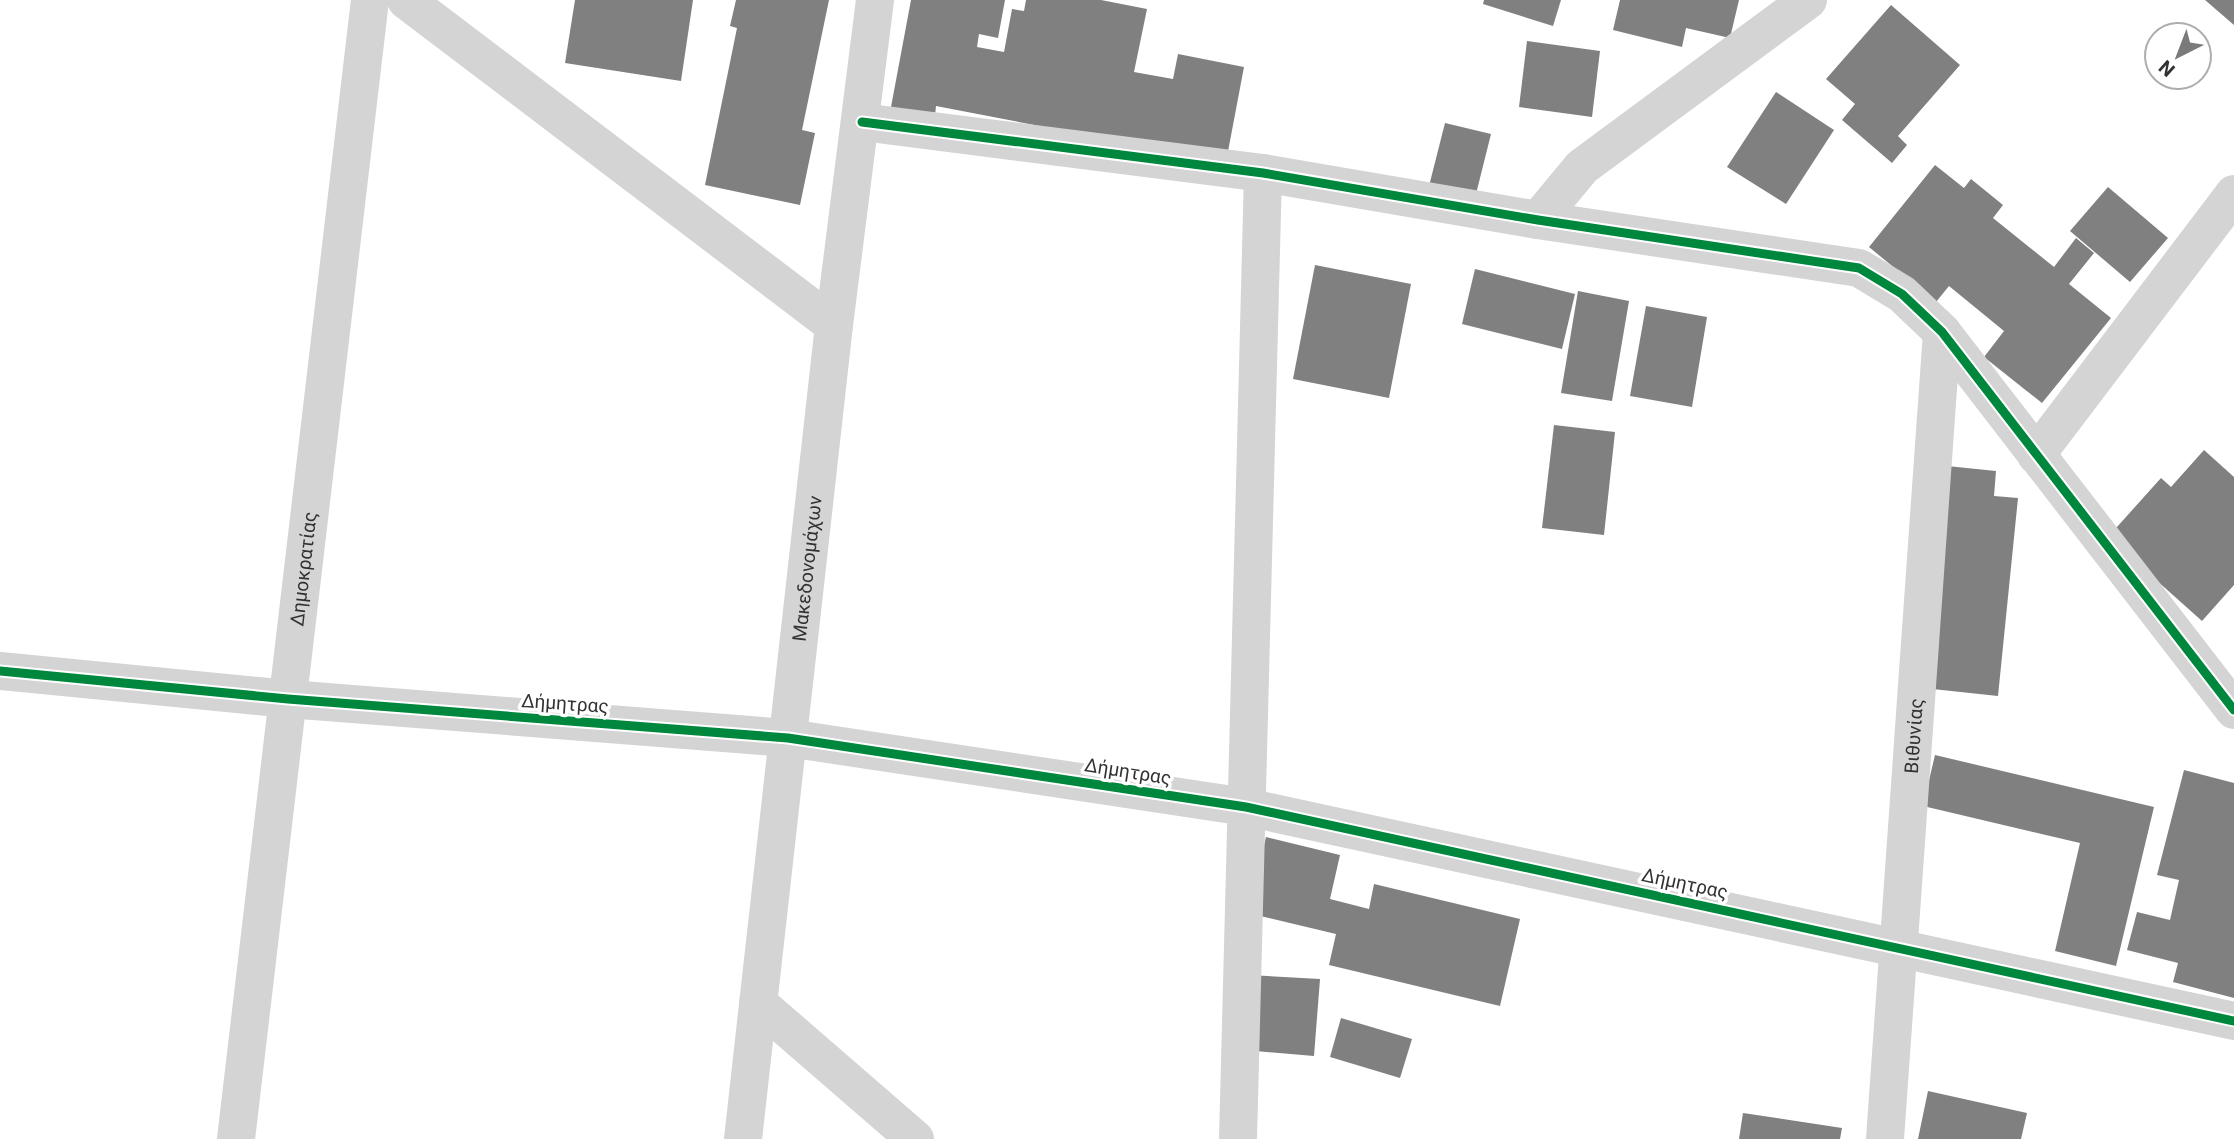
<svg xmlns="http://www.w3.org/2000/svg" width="2234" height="1139" viewBox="0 0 2234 1139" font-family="Roboto,sans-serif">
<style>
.building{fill:#808080}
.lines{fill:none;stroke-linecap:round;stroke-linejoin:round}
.minor{stroke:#d4d4d4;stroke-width:38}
.cycleway-casing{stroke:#fff;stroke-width:13}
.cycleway{stroke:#00873e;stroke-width:9}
.labels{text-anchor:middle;stroke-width:7;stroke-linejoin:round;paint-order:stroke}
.street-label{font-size:19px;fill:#323232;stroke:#fff}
</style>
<rect width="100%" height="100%" fill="#fff"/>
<g class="building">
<path d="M575,0H693L681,81L565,63Z"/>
<path d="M736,0H829L802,130L815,133L800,205L705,185L737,28L730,26Z"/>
<path d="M911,0H1005L998,38L979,34L977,47L1004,52L1012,9L1024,11L1026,0H1101L1147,9L1134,72L1173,79L1178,54L1244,67L1226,162L936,106L935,116L891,107Z"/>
<path d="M1484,0H1561L1553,26L1483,4Z"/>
<path d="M1620,0H1739L1730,38L1686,28L1682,47L1613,30Z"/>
<path d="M2205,0H2234V25Z"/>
<path d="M1891,5L1960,65L1898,136L1907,145L1892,163L1842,120L1855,104L1826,79Z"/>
<path d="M1527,41L1600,51L1592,117L1519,107Z"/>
<path d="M1776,92L1834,130L1786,204L1727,167Z"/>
<path d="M1445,123L1491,134L1474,202L1428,190Z"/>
<path d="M1935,165L1964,188L1971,179L2003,205L1993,218L2054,267L2076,238L2094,253L2069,284L2111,318L2042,403L1984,357L2004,331L1949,286L1936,302L1869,247Z"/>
<path d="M2108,187L2168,238L2130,282L2070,231Z"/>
<path d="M1315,265L1411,284L1389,398L1293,379Z"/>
<path d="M1475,269L1575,294L1562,349L1462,324Z"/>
<path d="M1578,291L1629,301L1612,401L1561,393Z"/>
<path d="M1646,306L1707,317L1692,407L1630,396Z"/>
<path d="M1554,425L1615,432L1604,535L1542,528Z"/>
<path d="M2204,450L2234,477V585L2202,621L2108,537L2161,478L2171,487Z"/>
<path d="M1947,466L1996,471L1994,496L2018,498L1998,696L1923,688Z"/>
<path d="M1935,755L2154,807L2116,966L2055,951L2080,843L1923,806Z"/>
<path d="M2184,770L2234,783V998L2173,982L2178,963L2127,950L2137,912L2170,920L2179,880L2157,875Z"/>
<path d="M1266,837L1340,855L1330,899L1369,909L1374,884L1520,919L1500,1006L1329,965L1336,934L1248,913Z"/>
<path d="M1249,975L1320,979L1314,1056L1244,1050Z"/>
<path d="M1341,1018L1412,1039L1400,1078L1330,1057Z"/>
<path d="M1928,1091L2027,1113L2021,1139H1918Z"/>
<path d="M1743,1113L1842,1128L1840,1139H1739Z"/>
</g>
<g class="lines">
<g class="minor">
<path d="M406,0L834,325"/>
<path d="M862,122L1263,173L1538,220L1859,268L1902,294L1942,332L2234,710"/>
<path d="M1538,220L1582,167L1808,0"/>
<path d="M2036,455L2234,194"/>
<path d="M0,671L288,699L788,738L1246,807L2234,1021"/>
<path d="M758,1003L915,1139"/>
<path id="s1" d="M236,1139L370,0"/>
<path id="s2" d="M743,1139L834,325L875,0"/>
<path d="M1238,1139L1263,173"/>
<path id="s3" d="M1885,1139L1942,332"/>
</g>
<g class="cycleway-casing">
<g id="cycleway">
<path d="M862,122L1263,173L1538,220L1859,268L1902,294L1942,332L2234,710"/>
<path d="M0,671L288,699L788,738L1246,807L2234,1021"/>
</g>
</g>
<use href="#cycleway" class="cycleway"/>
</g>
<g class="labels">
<g class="street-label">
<text dy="7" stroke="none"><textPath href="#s2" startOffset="574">Μακεδονομάχων</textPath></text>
<text dy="7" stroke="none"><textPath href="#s1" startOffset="574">Δημοκρατίας</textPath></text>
<text transform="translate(565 703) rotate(4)" y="7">Δήμητρας</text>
<text dy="7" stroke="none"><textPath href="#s3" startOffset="404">Βιθυνίας</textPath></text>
<text transform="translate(1128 771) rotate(9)" y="7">Δήμητρας</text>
<text transform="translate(1685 883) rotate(12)" y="7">Δήμητρας</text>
</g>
</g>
<g transform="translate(2178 56) rotate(222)"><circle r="33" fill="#ffffff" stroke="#adadad" stroke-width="2"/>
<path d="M0-5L12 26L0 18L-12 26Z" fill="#7a7a7a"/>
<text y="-10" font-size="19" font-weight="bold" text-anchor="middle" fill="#323232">N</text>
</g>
</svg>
